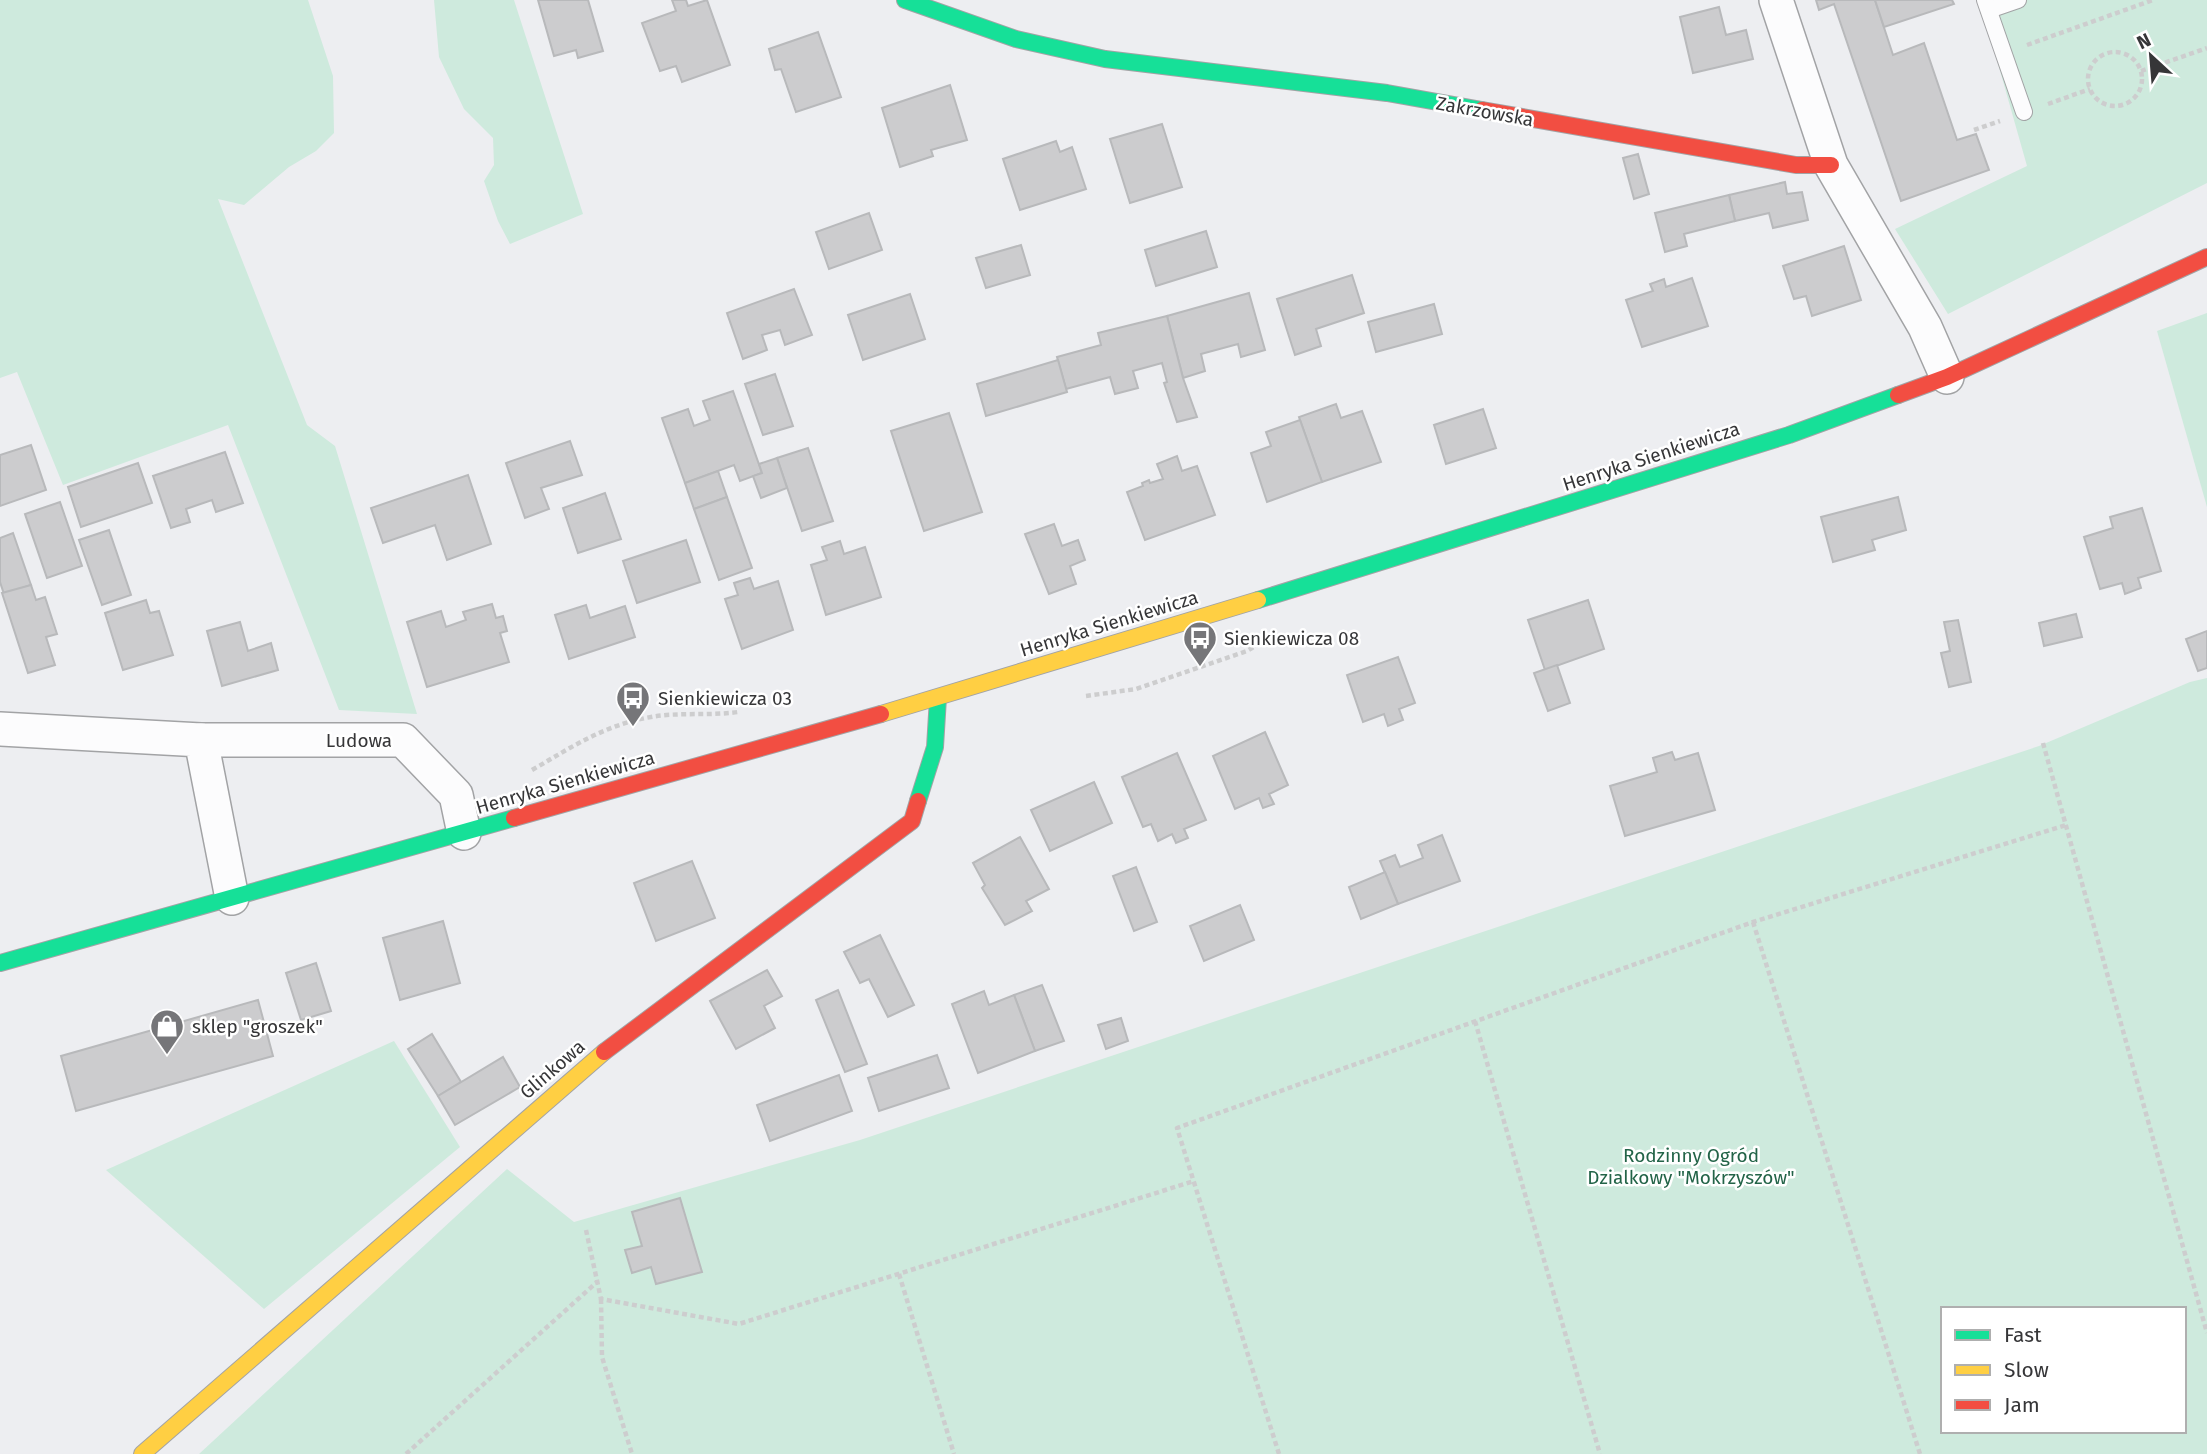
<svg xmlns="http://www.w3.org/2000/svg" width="2207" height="1454" viewBox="0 0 2207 1454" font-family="'Fira Sans',sans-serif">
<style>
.green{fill:#ceeadd;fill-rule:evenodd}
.building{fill:#ccccce;stroke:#b8b9bb;stroke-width:2}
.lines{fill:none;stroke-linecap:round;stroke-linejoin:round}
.lane-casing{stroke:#a2a3a5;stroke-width:18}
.street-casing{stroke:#a2a3a5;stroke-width:36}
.fast-casing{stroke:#a2a3a5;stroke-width:18}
.slow-casing{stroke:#a2a3a5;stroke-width:18}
.jam-casing{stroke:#a2a3a5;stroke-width:18}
.path{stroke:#cdcdce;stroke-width:4.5;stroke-dasharray:5 3.5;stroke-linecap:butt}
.lane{stroke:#fcfcfd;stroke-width:16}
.street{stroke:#fcfcfd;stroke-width:33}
.fast{stroke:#16e098;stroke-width:16}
.slow{stroke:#ffcf43;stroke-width:16}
.jam{stroke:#f24e42;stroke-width:16}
.labels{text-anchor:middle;stroke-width:5;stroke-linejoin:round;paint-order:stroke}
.street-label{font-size:19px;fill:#363638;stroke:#fff}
.poi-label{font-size:19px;fill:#363638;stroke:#fff;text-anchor:start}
.park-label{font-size:19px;fill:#236448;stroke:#fff}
</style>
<rect width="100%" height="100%" fill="#edeef1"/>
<g class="green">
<path d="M0,0H308L333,76L334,133L316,151L289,167L244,205L218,199L307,425L335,446L417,714L339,710L228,425L63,485L17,372L0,378Z"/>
<path d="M434,0H514L583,214L510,244L498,221L484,181L494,165L493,138L464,109L439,57Z"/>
<path d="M1980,0H2207V183L1948,314L1895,229L2027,166Z"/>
<path d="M2207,313V507L2157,331Z"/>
<path d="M2207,678V1454H199L507,1169L574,1222L860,1140L2039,746L2190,682ZM1943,1309H2184V1431H1943Z"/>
<path d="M394,1041L460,1147L264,1309L106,1170Z"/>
</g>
<g class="building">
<path d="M538,0H588L603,51L578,58L576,50L554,56Z"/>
<path d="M672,0H686L688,6L707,0L730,65L682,82L676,66L660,71L642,23L676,11Z"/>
<path d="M1816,0H1875L1893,55L1924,43L1957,140L1976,134L1989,170L1901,201L1834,4L1819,10Z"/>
<path d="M1875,0H1952L1954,4L1884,27Z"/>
<path d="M1719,7L1726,35L1746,30L1753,59L1693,73L1680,17Z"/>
<path d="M818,32L841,97L796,112L781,69L775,70L769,49Z"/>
<path d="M950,85L967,140L931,150L933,156L900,167L882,108Z"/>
<path d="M1162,124L1182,187L1130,203L1110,139Z"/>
<path d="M1056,141L1060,152L1072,147L1086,189L1020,210L1003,159Z"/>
<path d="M1638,154L1649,194L1634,199L1623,158Z"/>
<path d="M1785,182L1787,194L1802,192L1808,220L1773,228L1769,213L1735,221L1729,195Z"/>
<path d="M1729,195L1735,221L1684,234L1687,246L1665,252L1655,213Z"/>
<path d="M869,213L882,250L829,269L816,232Z"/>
<path d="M1206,231L1217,267L1156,286L1145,250Z"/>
<path d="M1021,245L1030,275L986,288L976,258Z"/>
<path d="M1844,246L1861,300L1812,316L1806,296L1794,299L1783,266Z"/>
<path d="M1352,275L1364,313L1316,329L1321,346L1295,355L1277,299Z"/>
<path d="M1692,278L1708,326L1642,347L1626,300L1653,291L1650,284L1664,279L1666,287Z"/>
<path d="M794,289L812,335L785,345L780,330L762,335L767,350L743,359L727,313Z"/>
<path d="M1249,293L1265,350L1241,357L1238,344L1201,354L1205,371L1183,378L1167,316Z"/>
<path d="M910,294L925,339L863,360L848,315Z"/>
<path d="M1434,304L1442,334L1376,352L1368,322Z"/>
<path d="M1167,316L1183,378L1197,417L1177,422L1164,383L1167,382L1162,363L1133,371L1138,388L1115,394L1110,377L1066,389L1057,357L1101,345L1098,333Z"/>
<path d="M1058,360L1067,392L986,416L977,384Z"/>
<path d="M775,374L793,426L763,435L745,384Z"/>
<path d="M733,391L762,473L740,481L734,465L685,483L662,418L688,409L694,426L710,420L703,401Z"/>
<path d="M1336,404L1341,418L1362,411L1381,462L1322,482L1299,417Z"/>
<path d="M1483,409L1496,448L1446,464L1434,425Z"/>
<path d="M949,413L982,512L924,531L891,431Z"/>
<path d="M1300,420L1322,482L1267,502L1251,453L1271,446L1266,432Z"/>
<path d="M570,441L582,475L541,488L549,509L525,518L506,463Z"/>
<path d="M31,445L46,490L0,506V455Z"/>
<path d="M808,448L833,521L802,531L777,458Z"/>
<path d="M225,452L243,503L216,512L212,500L186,509L190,522L171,528L153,476Z"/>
<path d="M1177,456L1182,471L1197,466L1215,515L1145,540L1127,492L1143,486L1142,483L1149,480L1150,483L1163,479L1157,464Z"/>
<path d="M777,458L787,488L761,498L753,476L762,473L759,464Z"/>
<path d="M138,463L152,503L81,527L68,487Z"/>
<path d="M718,471L727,497L694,509L685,483Z"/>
<path d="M468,475L491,544L447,560L435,525L383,543L371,508Z"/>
<path d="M605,493L621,539L578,553L563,508Z"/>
<path d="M727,497L752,568L719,580L694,509Z"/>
<path d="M1898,497L1906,530L1872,540L1875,550L1833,562L1821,517Z"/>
<path d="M60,502L82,566L47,578L25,514Z"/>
<path d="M2142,508L2161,571L2138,578L2141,588L2125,594L2122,583L2100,589L2084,537L2113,528L2110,517Z"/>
<path d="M1054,524L1062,546L1078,540L1085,560L1070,566L1076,584L1049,594L1025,534Z"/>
<path d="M109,530L131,595L102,605L79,540Z"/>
<path d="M13,533L31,585L4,594L0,582V538Z"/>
<path d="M686,540L700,582L637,603L623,561Z"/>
<path d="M840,541L844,554L865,547L881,597L826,615L811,565L827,560L822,547Z"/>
<path d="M750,578L754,589L778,581L793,630L742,649L725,599L738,595L734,583Z"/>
<path d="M31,585L36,600L45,597L57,634L46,637L55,665L28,673L2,593Z"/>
<path d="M146,600L150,613L159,611L173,655L123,670L105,613Z"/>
<path d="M1588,600L1604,649L1545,670L1528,620Z"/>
<path d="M492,604L496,618L503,616L507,631L500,633L509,662L427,687L407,622L441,611L446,627L466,620L463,612Z"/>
<path d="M586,605L590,618L625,606L635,637L569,659L555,615Z"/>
<path d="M2076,614L2082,637L2044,646L2039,623Z"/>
<path d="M1958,620L1971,682L1949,687L1941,653L1950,651L1944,622Z"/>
<path d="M240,622L248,651L271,643L278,670L222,686L207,631Z"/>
<path d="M2207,631V668L2198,671L2186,639Z"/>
<path d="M1398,657L1415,703L1399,709L1403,720L1388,726L1384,714L1363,722L1347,675Z"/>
<path d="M1557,665L1570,703L1548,711L1534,673Z"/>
<path d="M1265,732L1288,785L1269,794L1274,804L1263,808L1259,798L1235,809L1213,756Z"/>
<path d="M1672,752L1675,760L1698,753L1715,810L1625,836L1610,786L1657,772L1653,758Z"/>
<path d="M1177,753L1206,820L1184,829L1188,838L1176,843L1172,834L1158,841L1151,824L1143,827L1122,777Z"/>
<path d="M1094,782L1112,823L1050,851L1031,810Z"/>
<path d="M1442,835L1460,881L1398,904L1380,861L1395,855L1400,867L1423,858L1418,845Z"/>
<path d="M1020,837L1049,889L1026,901L1032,911L1005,925L982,888L985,885L973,863Z"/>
<path d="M692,861L715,918L656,941L634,883Z"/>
<path d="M1136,867L1157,922L1134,931L1113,876Z"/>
<path d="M1385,872L1398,904L1361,919L1349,887Z"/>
<path d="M1240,905L1254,940L1204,961L1190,926Z"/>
<path d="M443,921L460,983L400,1000L383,938Z"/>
<path d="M880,935L914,1005L888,1017L869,979L860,983L844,952Z"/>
<path d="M316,963L331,1011L301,1020L286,973Z"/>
<path d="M767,970L782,996L764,1006L775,1028L736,1049L710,1001Z"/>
<path d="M1042,985L1064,1041L1035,1051L1014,995Z"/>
<path d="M838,990L867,1064L845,1072L816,1000Z"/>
<path d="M984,991L989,1005L1014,995L1035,1051L978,1073L952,1004Z"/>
<path d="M258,1000L273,1056L76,1111L61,1056Z"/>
<path d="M1121,1018L1128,1041L1106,1049L1098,1025Z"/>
<path d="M432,1034L461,1082L438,1096L408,1049Z"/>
<path d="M937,1055L949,1088L879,1111L868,1078Z"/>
<path d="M503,1057L520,1087L455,1125L438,1096Z"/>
<path d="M839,1075L852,1111L770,1141L757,1105Z"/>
<path d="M680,1198L702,1272L656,1284L651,1267L632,1273L625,1250L642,1246L632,1212Z"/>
</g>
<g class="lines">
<g class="lane-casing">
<g id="lane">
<path d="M1985,0L2024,112"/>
<path d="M1989,10L2018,0"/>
</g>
</g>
<g class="street-casing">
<g id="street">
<path d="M1776,0L1831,165L1925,327L1947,377"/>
<path d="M0,729L201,740L232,898"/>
<path d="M201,740H403L456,795L464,833"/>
</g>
</g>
<g class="fast-casing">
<g id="fast">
<path d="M905,0L1016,39L1105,59L1387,93L1482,110"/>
<path d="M1258,600L1789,435L1898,395"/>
<path d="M918,801L935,747L938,698"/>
<path d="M0,963L514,818"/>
</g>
</g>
<g class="slow-casing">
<g id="slow">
<path d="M881,714L1258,600"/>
<path d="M142,1454L604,1052"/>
</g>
</g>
<g class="jam-casing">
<g id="jam">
<path d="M1482,110L1796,165H1831"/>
<path d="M1898,395L1947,377L2207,257"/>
<path d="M514,818L881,714"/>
<path d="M604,1052L912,821L918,801"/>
</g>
</g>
<g class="path">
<path d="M2027,45L2153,0"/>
<circle cx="2115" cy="79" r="27"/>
<path d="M2141,71L2207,48"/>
<path d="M2048,104L2090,89"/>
<path d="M1974,130L2000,121"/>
<path d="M1086,696L1136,689L1247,651L1264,641"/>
<path d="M2043,743L2207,1333"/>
<path d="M532,770C572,747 604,725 651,717C678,712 709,716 738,712"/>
<path d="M1753,922L1920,1454"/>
<path d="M1475,1021L1600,1454"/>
<path d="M586,1230L601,1299L739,1324L1194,1181"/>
<path d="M899,1274L954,1454"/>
<path d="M601,1299L602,1357L632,1454"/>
<path d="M406,1454L597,1282"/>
<path d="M1279,1454L1177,1128L1753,922L2066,825"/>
</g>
<use href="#lane" class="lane"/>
<use href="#street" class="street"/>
<use href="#fast" class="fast"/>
<use href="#slow" class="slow"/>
<use href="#jam" class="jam"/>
</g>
<defs>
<g id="bus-pin" transform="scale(1.75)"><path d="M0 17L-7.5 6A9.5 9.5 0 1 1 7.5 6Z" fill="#767679" stroke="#fff"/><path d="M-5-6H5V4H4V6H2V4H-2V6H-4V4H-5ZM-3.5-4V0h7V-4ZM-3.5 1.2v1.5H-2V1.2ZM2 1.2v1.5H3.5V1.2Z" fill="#fff"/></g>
<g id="shop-pin" transform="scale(1.75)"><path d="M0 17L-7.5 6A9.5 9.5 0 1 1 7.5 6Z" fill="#767679" stroke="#fff"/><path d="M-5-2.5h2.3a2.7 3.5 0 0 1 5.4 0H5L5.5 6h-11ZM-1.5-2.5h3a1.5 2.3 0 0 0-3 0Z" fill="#fff"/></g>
</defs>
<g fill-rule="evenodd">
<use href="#bus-pin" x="1200" y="638"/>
<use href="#bus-pin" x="633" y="698"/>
<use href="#shop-pin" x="167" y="1026"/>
</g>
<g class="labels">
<g class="street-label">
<text transform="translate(1485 111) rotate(10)" y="7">Zakrzowska</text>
<text transform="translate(1651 456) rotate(-18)" y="7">Henryka Sienkiewicza</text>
<text transform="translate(1109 623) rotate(-17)" y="7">Henryka Sienkiewicza</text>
<text x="359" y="747">Ludowa</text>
<text transform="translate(565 782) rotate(-16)" y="7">Henryka Sienkiewicza</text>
<text transform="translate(552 1069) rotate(-41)" y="7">Glinkowa</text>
</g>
<g class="poi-label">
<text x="1224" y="645">Sienkiewicza 08</text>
<text x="658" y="705">Sienkiewicza 03</text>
<text x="192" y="1033">sklep "groszek"</text>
</g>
<g class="park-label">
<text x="1691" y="1162">Rodzinny Ogród<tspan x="1691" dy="22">Dzialkowy "Mokrzyszów"</tspan></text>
</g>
</g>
<rect x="1941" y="1307" width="245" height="126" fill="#ffffff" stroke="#afafaf" stroke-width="2"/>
<rect x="1955" y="1330" width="35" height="10" fill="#16e098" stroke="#afafaf" stroke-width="2"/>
<text x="2004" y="1342" font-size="21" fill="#363638">Fast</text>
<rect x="1955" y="1365" width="35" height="10" fill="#ffcf43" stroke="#afafaf" stroke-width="2"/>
<text x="2004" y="1377" font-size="21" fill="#363638">Slow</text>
<rect x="1955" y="1400" width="35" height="10" fill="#f24e42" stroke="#afafaf" stroke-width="2"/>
<text x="2004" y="1412" font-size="21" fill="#363638">Jam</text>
<g transform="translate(2151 56) rotate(334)" stroke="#ffffff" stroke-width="5" paint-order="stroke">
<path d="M0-5L12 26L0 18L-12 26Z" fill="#363638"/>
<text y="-10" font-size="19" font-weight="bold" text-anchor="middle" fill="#363638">N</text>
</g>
</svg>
